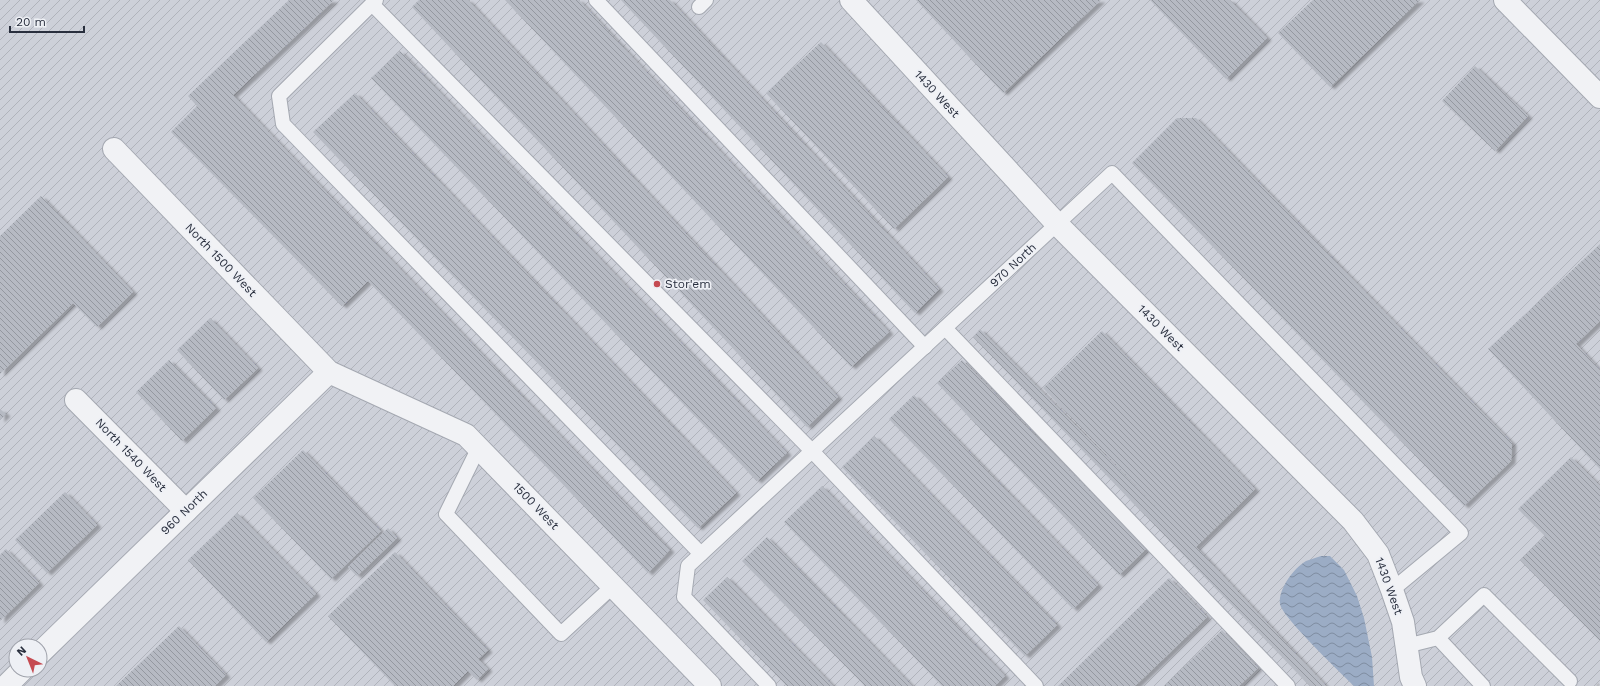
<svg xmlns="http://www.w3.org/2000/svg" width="1600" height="686" viewBox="0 0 1600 686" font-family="'Work Sans',sans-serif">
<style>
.industrial{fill:url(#industrial-furrows);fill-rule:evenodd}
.water{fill:url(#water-waves)}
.building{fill:url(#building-back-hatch);filter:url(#shadow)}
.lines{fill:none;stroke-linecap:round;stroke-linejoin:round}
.service-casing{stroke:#a4a8b1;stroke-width:16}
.minor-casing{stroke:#a4a8b1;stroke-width:24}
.path{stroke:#bdbfc5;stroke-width:2.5;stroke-dasharray:3 3;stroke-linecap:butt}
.service{stroke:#f1f2f5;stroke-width:14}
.minor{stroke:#f1f2f5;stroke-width:22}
.poi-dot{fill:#c54a51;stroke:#eef0f5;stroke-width:1.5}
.labels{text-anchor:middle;stroke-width:3.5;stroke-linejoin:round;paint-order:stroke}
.street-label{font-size:12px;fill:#282e3d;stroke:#eef0f5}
.poi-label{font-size:12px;fill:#282e3d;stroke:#eef0f5;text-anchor:start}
</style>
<defs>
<pattern id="industrial-furrows" width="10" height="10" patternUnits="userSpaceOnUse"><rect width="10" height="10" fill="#cdd0d9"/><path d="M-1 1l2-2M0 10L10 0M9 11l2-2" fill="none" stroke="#b0b3bb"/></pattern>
<pattern id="water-waves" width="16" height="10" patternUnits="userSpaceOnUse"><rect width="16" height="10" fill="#9bacc5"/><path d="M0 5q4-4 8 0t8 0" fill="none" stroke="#7e8ca1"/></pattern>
<pattern id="building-back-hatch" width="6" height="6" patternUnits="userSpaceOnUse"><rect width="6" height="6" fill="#b6bac3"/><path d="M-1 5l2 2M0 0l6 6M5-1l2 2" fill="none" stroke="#9498a0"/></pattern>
<filter id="shadow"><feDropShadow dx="4.5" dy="2.5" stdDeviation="1" flood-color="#0004"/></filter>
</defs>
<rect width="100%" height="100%" fill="#dee1e7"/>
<path class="industrial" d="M0,0H1600V686H0ZM16,646H40V670H16Z"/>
<path class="water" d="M1321,556H1330L1344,570L1357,596L1364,618L1372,657L1374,686H1354C1341,673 1282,617 1280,604C1278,589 1294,568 1306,561C1311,559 1316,558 1321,556Z"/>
<g class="building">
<path d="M289,0H334L233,95L670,550L648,573L368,281L342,306L171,132L197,106L188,96Z"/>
<path d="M419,0H468L838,397L807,427L412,7Z"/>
<path d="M505,0H579L889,332L851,367Z"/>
<path d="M621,0H670L939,289L915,313Z"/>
<path d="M916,0H1101L1003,93Z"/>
<path d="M1150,0H1230L1267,38L1226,79Z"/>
<path d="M1313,0H1420L1330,87L1278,33Z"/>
<path d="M821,42L948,177L894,229L766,93Z"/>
<path d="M400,51L787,453L757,481L371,78Z"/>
<path d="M1475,66L1528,116L1495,151L1442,101Z"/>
<path d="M355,93L736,493L698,528L313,132Z"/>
<path d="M1177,118H1196L1512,443L1511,461L1464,506L1132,163Z"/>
<path d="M41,196L133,292L97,327L73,303L0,374V236Z"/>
<path d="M1600,244V321L1576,344L1600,370V469L1488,349Z"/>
<path d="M210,318L258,368L224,400L177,350Z"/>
<path d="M980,329L1165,516L1043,388L1102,331L1255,489L1196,547L1326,686H1310L973,337Z"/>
<path d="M169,360L216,408L182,441L136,392Z"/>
<path d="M962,360L1146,549L1119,575L937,383Z"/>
<path d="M914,395L1098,585L1073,609L889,419Z"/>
<path d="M0,409L6,414L0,420Z"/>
<path d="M874,436L1057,625L1025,656L842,467Z"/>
<path d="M303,450L381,531L331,579L253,498Z"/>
<path d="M1571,457L1600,486V641L1520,560L1545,536L1518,509Z"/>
<path d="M822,486L1005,676L995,686H942L784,522Z"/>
<path d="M65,492L97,525L47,573L15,540Z"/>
<path d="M237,513L316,594L266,642L188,560Z"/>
<path d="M388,528L397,538L357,576L348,567Z"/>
<path d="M767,537L912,686H865L742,561Z"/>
<path d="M6,549L39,583L0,621V555Z"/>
<path d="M395,552L488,650L478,659L488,669L477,680L468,671L453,686H395L328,616Z"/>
<path d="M727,577L833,686H787L703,600Z"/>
<path d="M1169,578L1207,617L1135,686H1058Z"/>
<path d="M179,626L226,675L215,686H116Z"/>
<path d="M1222,630L1258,668L1239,686H1164Z"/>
</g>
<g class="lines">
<g class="service-casing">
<g id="service">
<path d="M376,0L279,96L283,124L701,554"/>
<path d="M596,0L925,347"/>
<path d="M372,4L812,451L1036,686"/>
<path d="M699,7L706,0"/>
<path d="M945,328L1288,686"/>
<path d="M479,447L446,514L561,634L613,586"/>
<path d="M1438,638L1483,686"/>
<path d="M1406,646L1438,638L1484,595L1570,681"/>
<path d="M769,686L684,597L688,566L1112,173L1461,533L1392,590"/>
</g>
</g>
<g class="minor-casing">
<g id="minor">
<path d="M851,0L1057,224L1353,521L1378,554L1392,590L1403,622L1411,677L1415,686"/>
<path d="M1505,0L1600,97"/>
<path d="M114,149L329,372L466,435L710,686"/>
<path d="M76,400L186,511"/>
<path d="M40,653L329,372"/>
<path d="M6,686L22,670"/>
</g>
</g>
<path class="path" d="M1597,686L1600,683"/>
<use href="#service" class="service"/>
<use href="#minor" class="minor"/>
</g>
<circle class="poi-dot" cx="657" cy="284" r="4"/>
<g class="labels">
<g class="street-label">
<text transform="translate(937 94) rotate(47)" y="4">1430 West</text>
<text transform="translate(221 260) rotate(46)" y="4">North 1500 West</text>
<text transform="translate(1013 265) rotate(-43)" y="4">970 North</text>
<text transform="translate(1161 328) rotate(45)" y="4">1430 West</text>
<text transform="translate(131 455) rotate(46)" y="4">North 1540 West</text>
<text transform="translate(536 506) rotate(46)" y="4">1500 West</text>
<text transform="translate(184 512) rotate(-44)" y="4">960 North</text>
<text transform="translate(1389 586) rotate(70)" y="4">1430 West</text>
</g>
<g class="poi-label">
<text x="665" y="288">Stor'em</text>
</g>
</g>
<g transform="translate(28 658) rotate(317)"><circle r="19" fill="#eef0f5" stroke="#9fa2ab"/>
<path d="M0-3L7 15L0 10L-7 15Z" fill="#c54a51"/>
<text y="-6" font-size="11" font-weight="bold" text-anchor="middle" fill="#282e3d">N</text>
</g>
<path d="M10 26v6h74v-6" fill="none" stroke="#282e3d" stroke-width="2"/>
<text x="16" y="26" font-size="12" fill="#282e3d" stroke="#eef0f5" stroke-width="3" paint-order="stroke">20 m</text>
</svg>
